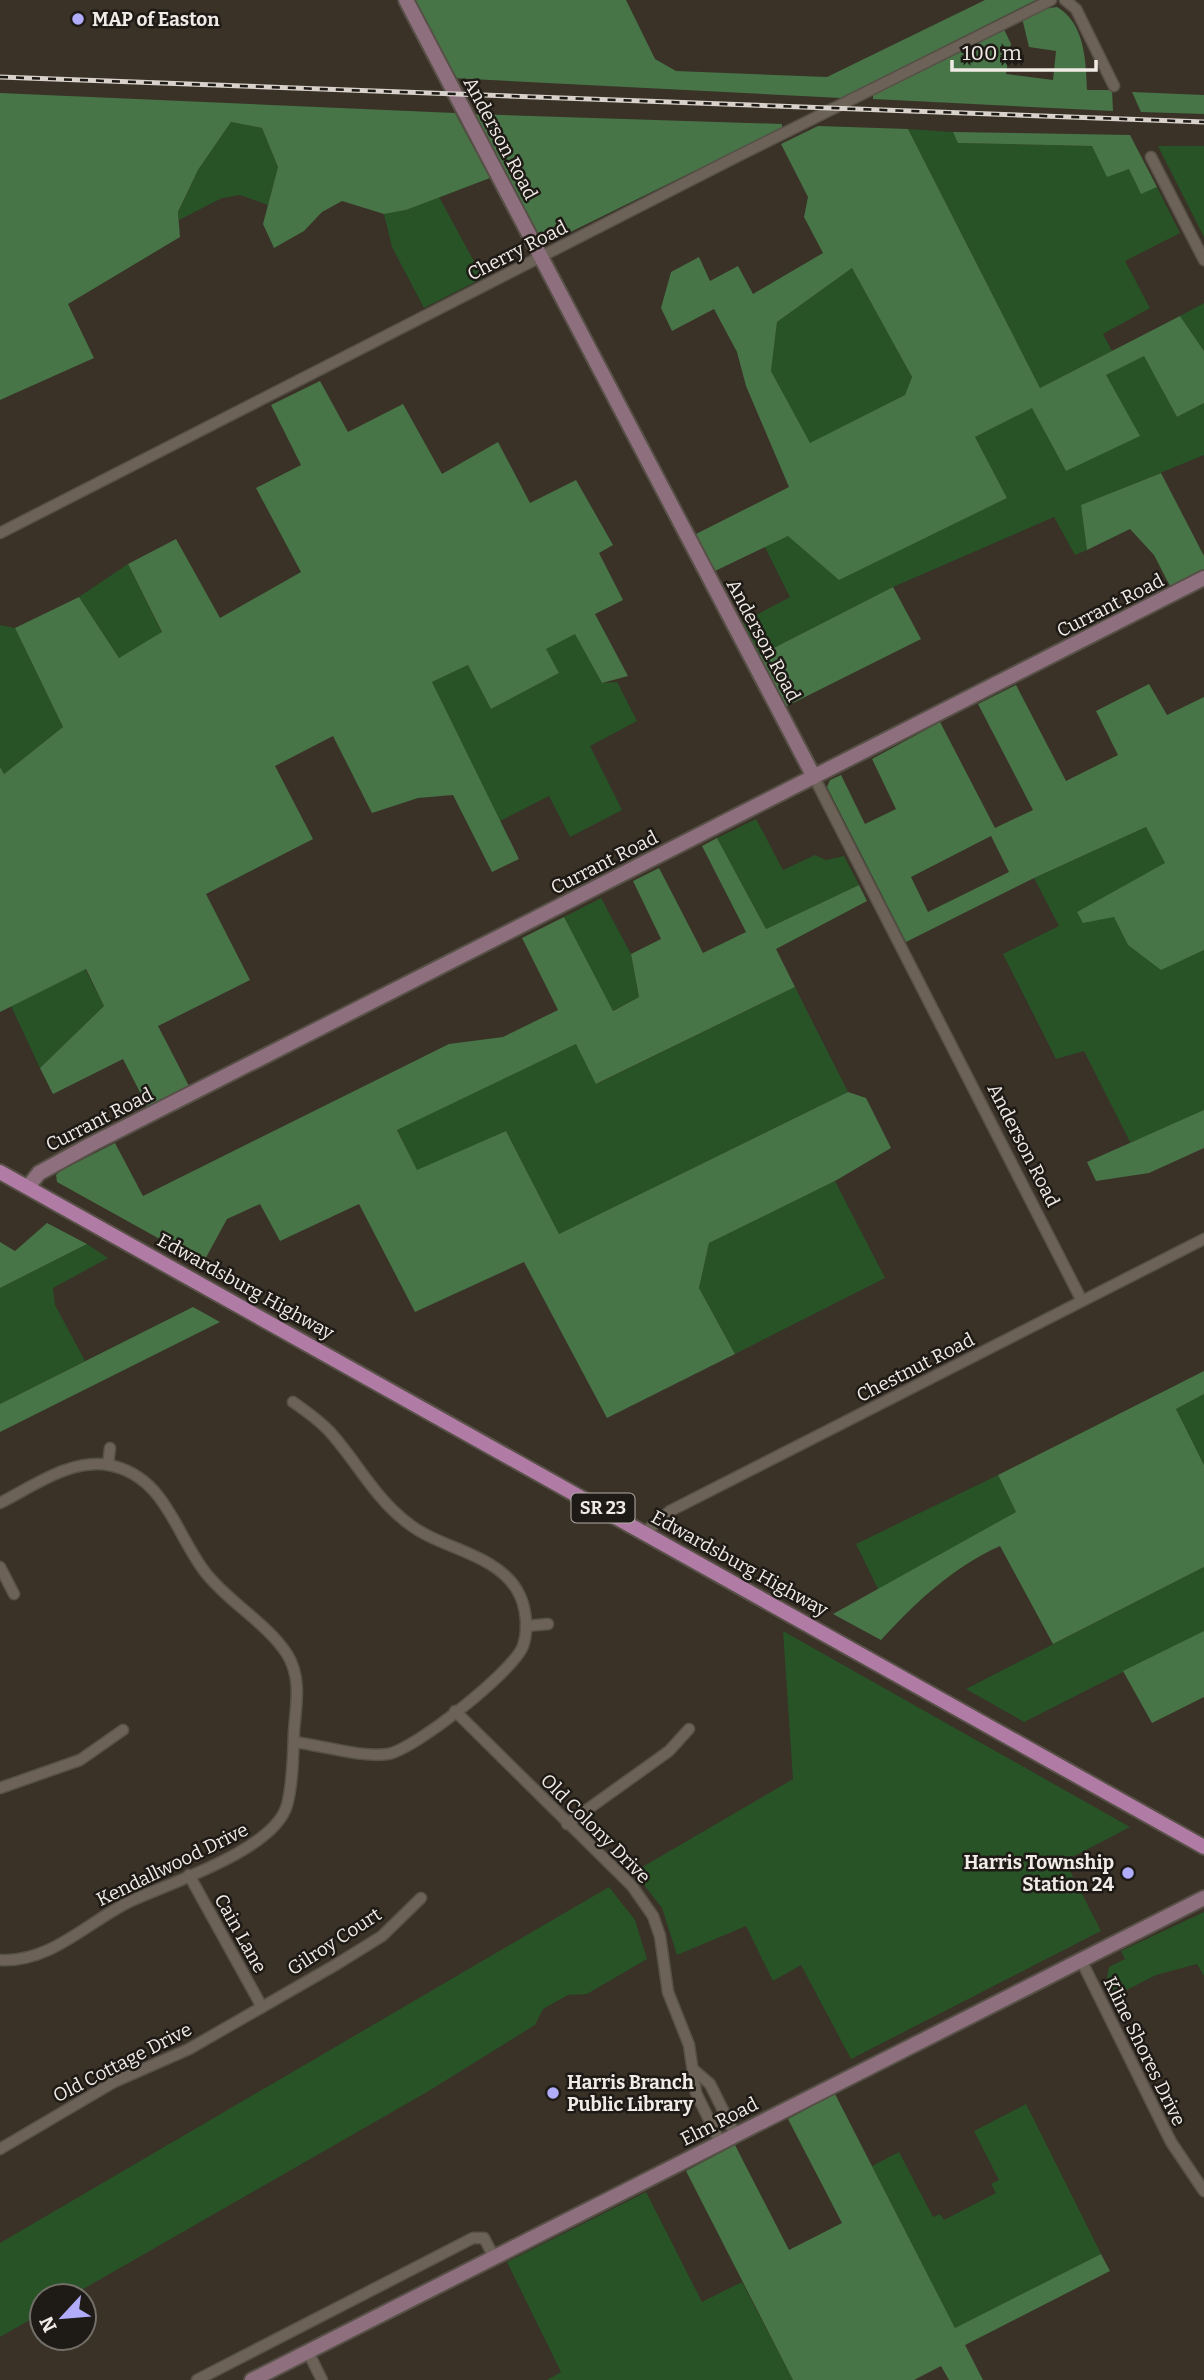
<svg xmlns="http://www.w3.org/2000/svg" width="1204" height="2380" viewBox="0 0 1204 2380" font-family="Bitter,serif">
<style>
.green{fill:#275327}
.forest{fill:#477547;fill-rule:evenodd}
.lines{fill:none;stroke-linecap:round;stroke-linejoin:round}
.street-casing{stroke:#575047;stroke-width:13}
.secondary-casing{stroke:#575047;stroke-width:18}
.primary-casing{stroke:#575047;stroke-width:18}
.street{stroke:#6c6257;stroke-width:10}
.secondary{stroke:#8e6f7e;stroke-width:14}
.primary{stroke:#b07ba4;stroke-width:14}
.rail-casing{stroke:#d9d2cc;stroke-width:5}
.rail{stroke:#1e1a15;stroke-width:2.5;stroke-dasharray:8;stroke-linecap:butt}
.poi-dot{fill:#b1adfa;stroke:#1e1a15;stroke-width:2.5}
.labels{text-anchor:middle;stroke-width:5;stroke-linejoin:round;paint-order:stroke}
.shield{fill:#1e1a15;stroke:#b2aca7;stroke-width:2}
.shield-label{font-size:18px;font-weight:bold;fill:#f1ebe5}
.poi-label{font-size:19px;font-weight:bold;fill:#f1ebe5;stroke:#1e1a15;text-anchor:start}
.street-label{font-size:19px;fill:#f1ebe5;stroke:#1e1a15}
</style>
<rect width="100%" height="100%" fill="#3a3127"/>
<g class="green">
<path d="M231,122L262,128L278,167L268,205L240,195L222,198L179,220L178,213L198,170Z"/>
<path d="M908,129L953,132L959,143L1092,146L1129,168L1141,193L1157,187L1180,233L1125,261L1150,308L1103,334L1112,351L1040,388Z"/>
<path d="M1158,146H1204V237Z"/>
<path d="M439,197L483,278L424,308L392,247L384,214L406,210Z"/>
<path d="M852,268L912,377L905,395L810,444L771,371L777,322Z"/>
<path d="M1204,303V351L1180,316Z"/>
<path d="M1144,355L1177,417L1204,403V455L1082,505L1087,550L1075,555L1054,517L893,587L758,656L740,624L790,597L765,547L788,535L839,579L1007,498L975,437L1032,407L1066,471L1106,375Z"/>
<path d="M128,564L162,633L119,658L79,597Z"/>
<path d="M0,625L15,628L63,727L4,774L0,767Z"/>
<path d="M575,633L602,683L617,682L637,721L590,746L622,810L570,837L549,796L500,821L432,682L468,665L491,709L559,673L545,649Z"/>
<path d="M756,819L783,870L815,855L826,860L844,856L859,885L766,929L717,838Z"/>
<path d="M1146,827L1165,863L1083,923L1114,916L1128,945L1161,969L1204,950V1110L1157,1133L1130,1142L1084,1051L1056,1059L1003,954L1059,926L1034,878Z"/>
<path d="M601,898L631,954L639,997L612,1011L564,917Z"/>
<path d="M85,969L104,1006L40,1068L11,1006Z"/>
<path d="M795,987L848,1092L559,1234L506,1131L417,1171L397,1129L576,1044L597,1084Z"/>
<path d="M835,1181L885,1278L735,1354L699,1288L709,1243Z"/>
<path d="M87,1244L108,1258L53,1288L55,1305L85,1361L0,1404V1288Z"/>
<path d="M1204,1394V1465L1176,1409Z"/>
<path d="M998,1475L1016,1512L879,1591L856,1544Z"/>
<path d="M1204,1567V1631L1024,1722L966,1689Z"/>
<path d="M783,1631L1130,1827L1065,1861L1101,1931L851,2059L801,1965L773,1981L746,1926L677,1955L662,1908L634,1872L793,1779Z"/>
<path d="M609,1887L635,1920L647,1959L587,1994L568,1995L543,2009L535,2025L427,2092L71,2296H42V2313L0,2337V2243Z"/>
<path d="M1204,1912V1976L1197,1964L1156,1975L1115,1996L1107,1978L1109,1967L1125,1959L1121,1951Z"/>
<path d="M1026,2104L1101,2254L955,2328L872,2166L899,2152L933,2217L940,2214L944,2220L996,2193L991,2184L999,2180L974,2131Z"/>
<path d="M646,2192L702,2302L742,2282L793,2380H547L561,2372L507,2262Z"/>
</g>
<g class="forest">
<path d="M413,0H626L655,59L676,71L827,77L985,0H1036L841,98L452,78Z"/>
<path d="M1057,7C1085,23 1086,62 1087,90H1112L1113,111L873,99V94L1003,27L1011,44L1006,74L1053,80L1056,51L1029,47L1022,18L1043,9Z"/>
<path d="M1132,92L1204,95V114L1141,112Z"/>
<path d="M0,93L455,113L490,178L406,210L384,214L342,201L322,212L304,231L274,248L263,224L278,167L262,128L231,122L198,170L178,212L180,237L68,304L94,358L0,400Z"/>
<path d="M473,114L782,124V128L544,245L537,238Z"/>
<path d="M818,126L908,129L1040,388L1180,316L1204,351V403L1177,417L1144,356L1106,375L1140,436L1066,471L1032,408L975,437L1007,498L839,580L788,536L715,571L696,534L789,487L746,386L737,352L714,309L672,331L661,308L671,272L699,257L710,281L738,266L753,294L823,253L804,217L808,197L781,144ZM852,268L912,377L905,395L810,443L771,371L777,322Z"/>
<path d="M953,132L1130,135L1157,187L1141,194L1129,169L1107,177L1092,146L958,143Z"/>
<path d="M320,381L348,432L403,404L442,474L498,442L530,503L576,480L613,545L599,553L623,600L595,614L628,676L602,683L575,634L546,649L559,673L491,709L468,665L432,682L519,859L492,872L453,795L418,798L372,813L333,736L275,766L313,839L206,894L250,980L158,1026L189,1086L148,1108L123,1059L53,1094L40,1068L104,1006L86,969L0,1012V767L4,774L63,727L15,628L79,597L119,658L162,632L128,564L176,539L220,618L301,572L256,488L301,465L271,405Z"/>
<path d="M1161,473L1204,556V569L1170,586L1154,555L1130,529L1087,550L1081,505Z"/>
<path d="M893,587L921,639L785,707L758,656Z"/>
<path d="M1149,684L1167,715L1204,697V950L1161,970L1128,945L1114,917L1083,923L1077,912L1165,863L1146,827L1034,878L906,942L827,787L830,780L841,775L865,824L896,809L872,759L940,722L995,828L1033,810L978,704L1016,685L1066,781L1118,755L1096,711ZM991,836L1009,872L928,912L911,877Z"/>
<path d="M717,838L766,929L859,885L867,901L776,949L795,987L596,1084L576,1044L397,1130L417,1170L506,1131L559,1234L848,1092L866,1098L891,1148L835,1181L709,1243L699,1288L735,1354L607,1418L524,1262L415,1312L359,1204L280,1241L260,1204L227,1219L203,1263L57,1182L56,1175L60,1171L115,1143L143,1196L449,1044L503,1037L558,1010L522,938L564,917L613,1011L639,997L631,954L661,939L633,881L659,868L703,953L746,932L702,846Z"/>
<path d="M1204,1110V1148L1149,1173L1096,1181L1087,1162Z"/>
<path d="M47,1223L87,1244L0,1288V1242L15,1251Z"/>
<path d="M193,1307L220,1322L0,1432V1404Z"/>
<path d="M1204,1371V1394L1176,1409L1204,1465V1567L1053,1644L1000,1546C953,1567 916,1602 881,1640L833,1614L1016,1512L998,1475Z"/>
<path d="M1204,1631V1697L1152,1723L1123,1671Z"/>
<path d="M835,2094L955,2328L1101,2254L1110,2271L965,2345L983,2380H949L941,2366L914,2380H793L686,2171L735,2145L789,2250L842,2223L788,2119Z"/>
</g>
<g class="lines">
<g class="street-casing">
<g id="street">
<path d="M1065,0L1076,9L1114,86"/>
<path d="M1151,157L1204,260"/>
<path d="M0,533L736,157L1051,0"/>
<path d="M814,777L1082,1301"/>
<path d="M293,1402C306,1411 319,1420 330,1432C358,1463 375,1499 409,1524C441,1549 495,1553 517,1590C526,1605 529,1629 523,1646C513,1672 415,1749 388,1754C361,1758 321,1745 294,1742"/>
<path d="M108,1465L110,1448"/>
<path d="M0,1503C32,1487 71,1458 109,1465C165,1476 175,1533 205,1572C228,1602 266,1622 287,1654C302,1678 296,1705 294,1731C293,1755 293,1783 287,1805C275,1849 173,1882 133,1900C89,1920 52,1963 0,1960"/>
<path d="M645,1532L670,1511L1204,1239"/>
<path d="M0,1567L14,1594"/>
<path d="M526,1626L548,1624"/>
<path d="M455,1711L632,1886L653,1916L660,1936L668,1992L689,2045L696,2093L720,2142"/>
<path d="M0,1788L80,1760L123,1730"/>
<path d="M567,1824L669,1751L689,1729"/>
<path d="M189,1875L262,2007"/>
<path d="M1081,1960L1171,2142L1204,2191"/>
<path d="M695,2071L710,2084L735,2134"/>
<path d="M0,2149L114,2082L189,2049L337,1964L382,1936L421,1898"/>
<path d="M308,2352L322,2380"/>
<path d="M197,2380L473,2238H484L494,2257"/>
</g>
</g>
<g class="secondary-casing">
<g id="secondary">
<path d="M406,0L814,777"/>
<path d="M28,1187L39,1173L90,1145L1204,578"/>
<path d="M252,2380L1204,1898"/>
</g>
</g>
<g class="primary-casing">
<path id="primary" d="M0,1172L1204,1847"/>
</g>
<use href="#street" class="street"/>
<use href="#secondary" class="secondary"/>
<use href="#primary" class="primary"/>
<g class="rail-casing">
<path id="rail" d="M0,77L1204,122"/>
</g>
<use href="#rail" class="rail"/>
</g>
<g class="poi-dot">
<circle cx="78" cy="19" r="7"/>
<circle cx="1128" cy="1873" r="7"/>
<circle cx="553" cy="2093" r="7"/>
</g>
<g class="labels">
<rect class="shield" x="571.5" y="1493.5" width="63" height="29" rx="5"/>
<g class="shield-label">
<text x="603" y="1514">SR 23</text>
</g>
<g class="poi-label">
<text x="92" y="26">MAP of Easton</text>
<text x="1114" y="1869" text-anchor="end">Harris Township<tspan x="1114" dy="22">Station 24</tspan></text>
<text x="567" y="2089">Harris Branch<tspan x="567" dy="22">Public Library</tspan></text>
</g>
<g class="street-label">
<text transform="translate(501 138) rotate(62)" y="7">Anderson Road</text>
<text transform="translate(517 250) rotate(-27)" y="7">Cherry Road</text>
<text transform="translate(1110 605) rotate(-27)" y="7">Currant Road</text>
<text transform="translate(764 640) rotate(62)" y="7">Anderson Road</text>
<text transform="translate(604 862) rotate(-27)" y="7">Currant Road</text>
<text transform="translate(99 1119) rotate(-27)" y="7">Currant Road</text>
<text transform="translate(1024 1145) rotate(63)" y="7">Anderson Road</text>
<text transform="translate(246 1286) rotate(29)" y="7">Edwardsburg Highway</text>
<text transform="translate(915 1367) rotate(-27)" y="7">Chestnut Road</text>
<text transform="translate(740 1563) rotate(29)" y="7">Edwardsburg Highway</text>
<text transform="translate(596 1828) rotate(45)" y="7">Old Colony Drive</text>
<text transform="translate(172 1864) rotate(-26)" y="7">Kendallwood Drive</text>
<text transform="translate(241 1933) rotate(61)" y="7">Cain Lane</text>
<text transform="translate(334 1941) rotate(-33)" y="7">Gilroy Court</text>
<text transform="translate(1145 2051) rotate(64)" y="7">Kline Shores Drive</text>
<text transform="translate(122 2062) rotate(-27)" y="7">Old Cottage Drive</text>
<text transform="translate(719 2121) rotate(-27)" y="7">Elm Road</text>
</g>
</g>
<g transform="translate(63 2317) rotate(244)"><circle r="33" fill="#1e1a15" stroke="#726e68" stroke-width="2"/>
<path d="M0-5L12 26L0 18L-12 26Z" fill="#b1adfa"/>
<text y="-10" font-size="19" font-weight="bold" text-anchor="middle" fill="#f1ebe5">N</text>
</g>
<path d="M952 60v10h144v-10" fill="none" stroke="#f1ebe5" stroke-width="3.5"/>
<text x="962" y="60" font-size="21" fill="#f1ebe5" stroke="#1e1a15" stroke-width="5" paint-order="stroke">100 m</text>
</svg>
